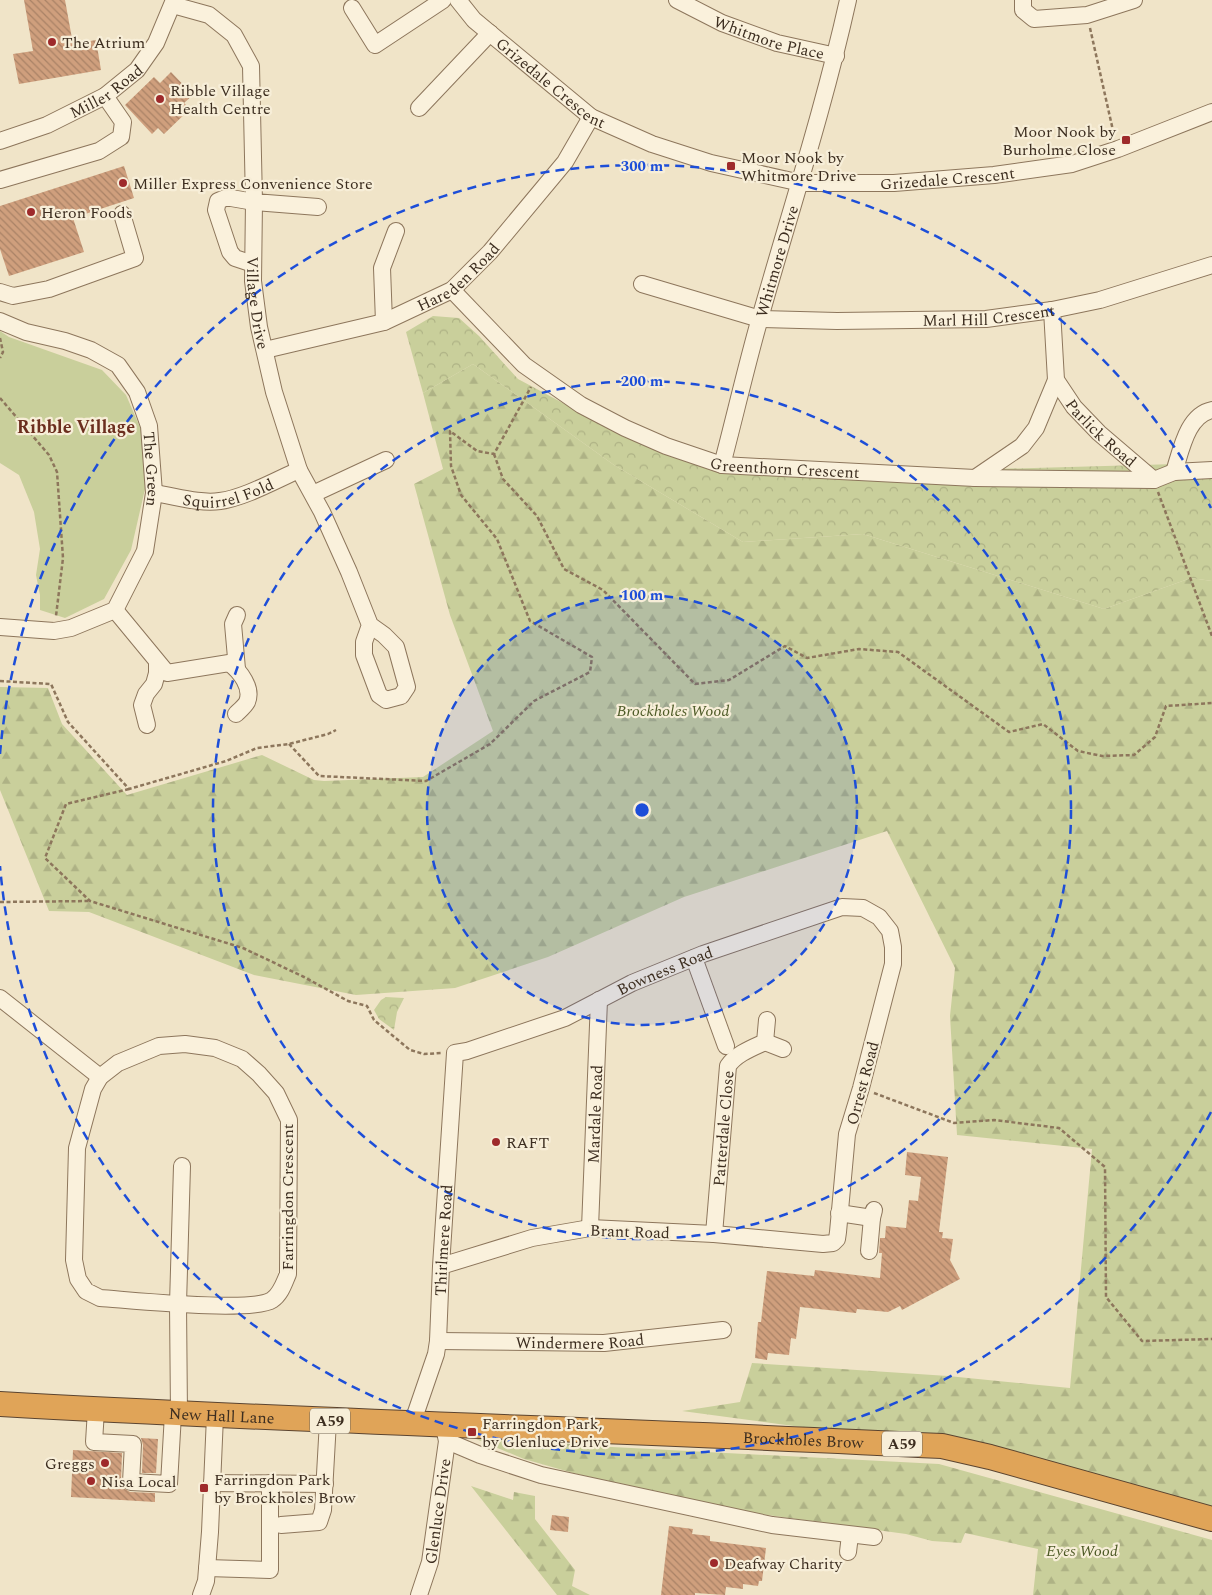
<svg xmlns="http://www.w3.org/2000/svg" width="1212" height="1595" viewBox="0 0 1212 1595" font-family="Spectral,serif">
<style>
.grass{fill:#c9cf9b}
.forest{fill:url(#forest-firs)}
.park{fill:url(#park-crowns)}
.building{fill:url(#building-back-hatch)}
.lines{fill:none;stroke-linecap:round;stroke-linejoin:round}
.minor-casing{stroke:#8d765c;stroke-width:18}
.highway-casing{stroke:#5b4430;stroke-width:26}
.path{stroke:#8d765c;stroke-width:2.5;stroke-dasharray:4 2.5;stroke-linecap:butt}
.minor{stroke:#faf1dc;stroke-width:16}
.highway{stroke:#e0a458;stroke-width:24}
.ring{fill:none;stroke:#1d4ed8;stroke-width:2.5;stroke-dasharray:9 6}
.poi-dot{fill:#9e2a2b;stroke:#f7eed8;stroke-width:2}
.labels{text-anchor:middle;stroke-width:4.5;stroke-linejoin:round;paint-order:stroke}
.shield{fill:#f7eed8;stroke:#756857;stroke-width:1}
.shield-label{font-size:15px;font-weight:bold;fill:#3d2e20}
.street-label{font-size:16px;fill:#3d2e20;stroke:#f7eed8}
.poi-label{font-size:16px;fill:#3d2e20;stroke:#f7eed8;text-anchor:start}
.park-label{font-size:16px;font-style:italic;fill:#4d5a26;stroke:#f7eed8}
.neighbourhood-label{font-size:18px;font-weight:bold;fill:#6b2e1e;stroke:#f7eed8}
.centre{fill:#1d4ed8;stroke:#f7eed8;stroke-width:2.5}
.ring-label{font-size:15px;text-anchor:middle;font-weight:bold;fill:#1d4ed8;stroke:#f7eed8;stroke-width:4.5;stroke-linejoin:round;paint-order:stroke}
</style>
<defs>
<pattern id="forest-firs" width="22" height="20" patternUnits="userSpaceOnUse" patternTransform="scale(1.25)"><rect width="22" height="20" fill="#c9cf9b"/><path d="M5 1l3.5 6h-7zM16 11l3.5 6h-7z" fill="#aeb285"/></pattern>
<pattern id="park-crowns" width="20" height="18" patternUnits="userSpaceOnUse" patternTransform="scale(1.25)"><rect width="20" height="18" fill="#c9cf9b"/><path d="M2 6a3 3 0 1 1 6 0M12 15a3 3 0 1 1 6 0" fill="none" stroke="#aeb285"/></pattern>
<pattern id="building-back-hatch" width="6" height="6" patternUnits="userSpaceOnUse" patternTransform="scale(1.25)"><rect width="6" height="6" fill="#cf9f7d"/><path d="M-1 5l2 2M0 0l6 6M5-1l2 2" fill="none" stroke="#a98266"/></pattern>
</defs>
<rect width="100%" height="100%" fill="#f0e4c8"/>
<path class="grass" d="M0,331L9,337L102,370L126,395L143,434L145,489L131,550L104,599L65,618L40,610V595L36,575L40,549L34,512L19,475L0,463Z"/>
<g class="forest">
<path d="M473,364L614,465L743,542L863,534L1104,609L1191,578L1212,581V1516L942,1446L682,1411L740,1402L752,1363L948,1376L1070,1388L1092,1149L957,1135L950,1016L955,968L887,831L684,897L548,957L455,988L356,995L254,975L89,912L49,911L0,790V687L48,688L62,724L127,795L262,755L314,780L324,781L423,777L493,731L450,615L414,484L443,469L423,393Z"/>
<path d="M492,1437L593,1446L939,1464L1212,1540V1595H1033L1038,1549L965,1533L961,1543L932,1541L906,1534L745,1512L573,1473L524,1459L476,1439Z"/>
<path d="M471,1486L513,1500L514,1492L535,1496V1519L575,1570L572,1586L590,1595H557Z"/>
</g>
<g class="park">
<path d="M433,316L459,318L479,336L518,379L619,433L723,474H811L1212,463V581L1191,578L1104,609L863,534L743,542L614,465L473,364L423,393L406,332Z"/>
<path d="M386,997L404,998L397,1012L394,1030L379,1019L374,1010L381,1000Z"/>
</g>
<g class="building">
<path d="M24,0H65L73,44L96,40L101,70L19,84L13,54L33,51Z"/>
<path d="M171,72L193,95L184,103L190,109L164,134L158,128L152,134L125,105L154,77L160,83Z"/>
<path d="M124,166L134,198L73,218L84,252L9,276L0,249V206Z"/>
<path d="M907,1152L948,1157L939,1232H943L942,1238L953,1239L950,1260L960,1279L902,1310L900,1306L888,1312L857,1309L856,1313L800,1307L796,1339L791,1338L789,1355L768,1353L767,1360L755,1358L758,1322H761L767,1271L814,1276L815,1270L880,1278L882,1253H879L880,1238H885L886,1226L906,1228L909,1200L918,1201L921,1177L905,1175Z"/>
<path d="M141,1438L158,1439L156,1473H142L143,1445Z"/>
<path d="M73,1450L122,1453L121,1481L122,1487L130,1492L155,1493V1502L71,1497Z"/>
<path d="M552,1515L569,1517L568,1532L550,1530Z"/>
<path d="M669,1526L693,1529L692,1534L710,1536V1541L766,1548L762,1581H759L758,1586L743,1584V1589L726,1587L725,1595L695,1593V1595H661Z"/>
</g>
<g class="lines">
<g class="minor-casing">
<g id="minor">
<path id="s1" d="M458,0L474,20L591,117L652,144L711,163L801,183H894L994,175L1072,164L1118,149L1212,112"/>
<path id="s2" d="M677,0L722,23L777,43L836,56"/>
<path d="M1023,0V10L1034,19L1087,15L1134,0"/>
<path id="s3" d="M173,5L209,15L234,35L251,66L254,202L253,281L259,327L274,392L299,470L322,512L349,572L370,625L384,635L396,647L407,687L401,696L386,700L379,695L364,655V642L370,625"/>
<path d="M352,8L375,45L443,0"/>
<path d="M419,108L490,33"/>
<path id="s4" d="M0,141L47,125L105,96L137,70L156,43L174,0"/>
<path d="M0,180L99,151L121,137L123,122L105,96"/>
<path d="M253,264L235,258L230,252L216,210L218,201L225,198H231L254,202L318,207"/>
<path id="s5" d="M642,284L760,319L837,321L986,319L1052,310L1100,300L1212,265"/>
<path id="s6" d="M452,290L524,365L581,405L625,428L666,446L722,465L975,478L1154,480L1174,472L1212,470"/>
<path d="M0,292L13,296L49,289L135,258L122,214"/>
<path id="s7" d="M1052,310L1056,380L1074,407L1099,433L1154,480"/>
<path id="s8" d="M0,321L26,332L65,341L91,350L118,365L137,392L149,426L154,493L145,551L115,610L71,628L54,631L0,627"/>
<path d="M384,322L382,268L396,231"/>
<path id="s9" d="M265,350L384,322L452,290L490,252L565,162L591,117"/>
<path id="s10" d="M722,465C735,416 746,367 760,318C790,212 824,108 848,0"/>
<path d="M1174,472C1181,451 1187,415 1212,410"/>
<path d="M975,478L1022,446L1036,428L1056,380"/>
<path id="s11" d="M154,493C175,496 199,504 220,501C244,498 276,480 299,470"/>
<path d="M313,494L386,460"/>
<path d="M115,610L167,673L229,663C240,671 253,688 247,702C245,706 239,711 236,714"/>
<path d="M237,615L233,624L237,669"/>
<path d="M147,725L142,705L146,694L154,684L157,673V662"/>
<path d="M694,958L726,1046"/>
<path d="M0,998L100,1077"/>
<path d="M765,1042L783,1049"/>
<path d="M185,1044L215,1048L242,1059L259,1074L276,1093L289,1120L288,1274C284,1283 281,1294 272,1300C252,1313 130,1300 100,1298L86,1291L78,1279L74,1260L77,1148L93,1089L100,1077L118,1063L159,1046Z"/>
<path d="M839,1213L872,1218L874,1210"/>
<path id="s12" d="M590,1228L599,1000"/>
<path id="s13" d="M714,1234L728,1066C736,1054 752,1048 765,1042L767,1020"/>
<path d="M869,1251L872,1218"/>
<path id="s14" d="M438,1341L604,1343L723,1330"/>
<path d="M96,1410L94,1442L133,1444L131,1482L169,1484L173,1414"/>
<path d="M179,1415L178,1304L182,1166"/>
<path id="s15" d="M412,1424L436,1354L438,1341L441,1266L455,1053L467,1051L565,1018L632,983L703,954L842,907L863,908L879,917L890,931L893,947V964L861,1088L847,1134L838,1232L837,1239L833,1243L823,1244L714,1234L590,1228L532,1238L441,1266"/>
<path d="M447,1441L480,1455L541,1475L772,1525L874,1537"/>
<path d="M212,1483L325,1484"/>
<path d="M281,1525L319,1522L323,1510L328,1421"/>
<path d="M848,1552L850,1535"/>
<path d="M207,1568L270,1570V1483"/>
<path d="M201,1595L206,1581L210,1532L215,1416"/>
<path id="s16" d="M419,1595L430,1562L447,1441L445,1432"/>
</g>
</g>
<g class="highway-casing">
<g id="highway">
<path id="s17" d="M0,1404C314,1422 628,1430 942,1446L990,1457L1212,1519"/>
</g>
</g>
<g class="path">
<path d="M1090,28L1114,135"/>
<path d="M0,338L3,352L0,358"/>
<path d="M0,398L49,455L57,472L63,558L56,616"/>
<path d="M494,454L503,479L537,516L564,569L603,590L695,684L729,680L785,646L807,658L859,649L898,652L1009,732L1043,724L1078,751L1102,756L1134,755L1155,737L1166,706L1212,703"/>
<path d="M1158,492L1212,636"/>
<path d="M0,681L51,684L68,722L129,789L226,761L257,748L289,744L328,734L336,730"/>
<path d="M289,744L319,776L426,781L490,744L534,701L590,672L592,657L530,621L497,539L461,495L451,466L450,431L477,451L494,454L531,387"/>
<path d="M129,789L66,804L45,858L90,901L243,948L304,977L348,1001L367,1006L374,1020L410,1050L424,1054L441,1053"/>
<path d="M0,902L90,901"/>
<path d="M874,1093L954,1123L994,1120L1059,1128L1105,1167L1106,1297L1142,1341L1212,1339"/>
</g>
<use href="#minor" class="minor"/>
<use href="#highway" class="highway"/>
</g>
<circle cx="642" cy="810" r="215" fill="#1d4ed8" fill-opacity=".12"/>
<g class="ring">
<circle cx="642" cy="810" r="215"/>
<circle cx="642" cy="810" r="429"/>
<path d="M1211 1112A644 644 0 0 1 0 866M0 754A644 644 0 0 1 1211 508"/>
</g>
<g class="poi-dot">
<circle cx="52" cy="42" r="5"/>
<circle cx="160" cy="99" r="5"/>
<rect x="1121" y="135" width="10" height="10" rx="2.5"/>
<rect x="726" y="161" width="10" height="10" rx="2.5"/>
<circle cx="123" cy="183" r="5"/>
<circle cx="31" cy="212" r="5"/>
<circle cx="496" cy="1142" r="5"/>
<rect x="467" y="1427" width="10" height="10" rx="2.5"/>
<circle cx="105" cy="1463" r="5"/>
<circle cx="91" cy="1481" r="5"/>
<rect x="199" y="1483" width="10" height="10" rx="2.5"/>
<circle cx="714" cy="1563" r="5"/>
</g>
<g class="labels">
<g class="shield">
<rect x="310" y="1408.5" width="40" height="25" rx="4"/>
<rect x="882" y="1431.5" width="40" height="25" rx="4"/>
</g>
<g class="shield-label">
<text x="330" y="1426">A59</text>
<text x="902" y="1449">A59</text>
</g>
<g class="street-label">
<text dy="6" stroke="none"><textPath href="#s2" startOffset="100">Whitmore Place</textPath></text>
<text dy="6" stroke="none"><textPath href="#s1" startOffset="125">Grizedale Crescent</textPath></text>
<text dy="6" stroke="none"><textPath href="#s4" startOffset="118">Miller Road</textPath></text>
<text dy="6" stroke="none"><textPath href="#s1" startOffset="545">Grizedale Crescent</textPath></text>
<text dy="6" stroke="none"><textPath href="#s10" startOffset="211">Whitmore Drive</textPath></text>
<text dy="6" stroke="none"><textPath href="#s9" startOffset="210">Hareden Road</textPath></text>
<text dy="6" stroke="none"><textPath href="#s3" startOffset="342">Village Drive</textPath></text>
<text dy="6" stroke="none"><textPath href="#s5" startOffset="352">Marl Hill Crescent</textPath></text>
<text dy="6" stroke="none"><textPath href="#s7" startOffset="140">Parlick Road</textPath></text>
<text dy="6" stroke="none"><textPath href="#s6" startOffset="390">Greenthorn Crescent</textPath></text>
<text dy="6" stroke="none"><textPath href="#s8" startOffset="239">The Green</textPath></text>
<text dy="6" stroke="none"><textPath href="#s11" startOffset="76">Squirrel Fold</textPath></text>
<text dy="6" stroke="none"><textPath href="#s15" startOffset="602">Bowness Road</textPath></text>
<text transform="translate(862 1083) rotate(-75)" y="6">Orrest Road</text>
<text dy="6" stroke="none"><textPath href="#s12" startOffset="114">Mardale Road</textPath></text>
<text dy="6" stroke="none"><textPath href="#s13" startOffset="106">Patterdale Close</textPath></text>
<text transform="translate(287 1197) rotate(-90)" y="6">Farringdon Crescent</text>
<text transform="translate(630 1231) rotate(2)" y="6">Brant Road</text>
<text dy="6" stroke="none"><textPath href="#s15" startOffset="188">Thirlmere Road</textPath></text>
<text dy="6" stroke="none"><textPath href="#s14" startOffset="142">Windermere Road</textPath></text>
<text dy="6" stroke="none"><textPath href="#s17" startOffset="222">New Hall Lane</textPath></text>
<text dy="6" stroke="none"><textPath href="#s17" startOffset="804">Brockholes Brow</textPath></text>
<text dy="6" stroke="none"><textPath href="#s16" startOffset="86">Glenluce Drive</textPath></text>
</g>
<g class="poi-label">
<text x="62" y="48">The Atrium</text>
<text x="170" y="96">Ribble Village<tspan x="170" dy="18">Health Centre</tspan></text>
<text x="1116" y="137" text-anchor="end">Moor Nook by<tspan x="1116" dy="18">Burholme Close</tspan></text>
<text x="741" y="163">Moor Nook by<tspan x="741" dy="18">Whitmore Drive</tspan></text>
<text x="133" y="189">Miller Express Convenience Store</text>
<text x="41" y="218">Heron Foods</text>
<text x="506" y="1148">RAFT</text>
<text x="482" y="1429">Farringdon Park,<tspan x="482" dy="18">by Glenluce Drive</tspan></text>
<text x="95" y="1469" text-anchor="end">Greggs</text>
<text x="214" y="1485">Farringdon Park<tspan x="214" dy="18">by Brockholes Brow</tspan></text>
<text x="101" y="1487">Nisa Local</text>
<text x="724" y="1569">Deafway Charity</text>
</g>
<g class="park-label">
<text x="673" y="716">Brockholes Wood</text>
<text x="1082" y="1556">Eyes Wood</text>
</g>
<g class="neighbourhood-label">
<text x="76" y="433">Ribble Village</text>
</g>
</g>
<circle cx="642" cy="810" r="8" class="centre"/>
<g class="ring-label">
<text x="642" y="171">300 m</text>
<text x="642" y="386">200 m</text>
<text x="642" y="600">100 m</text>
</g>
</svg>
